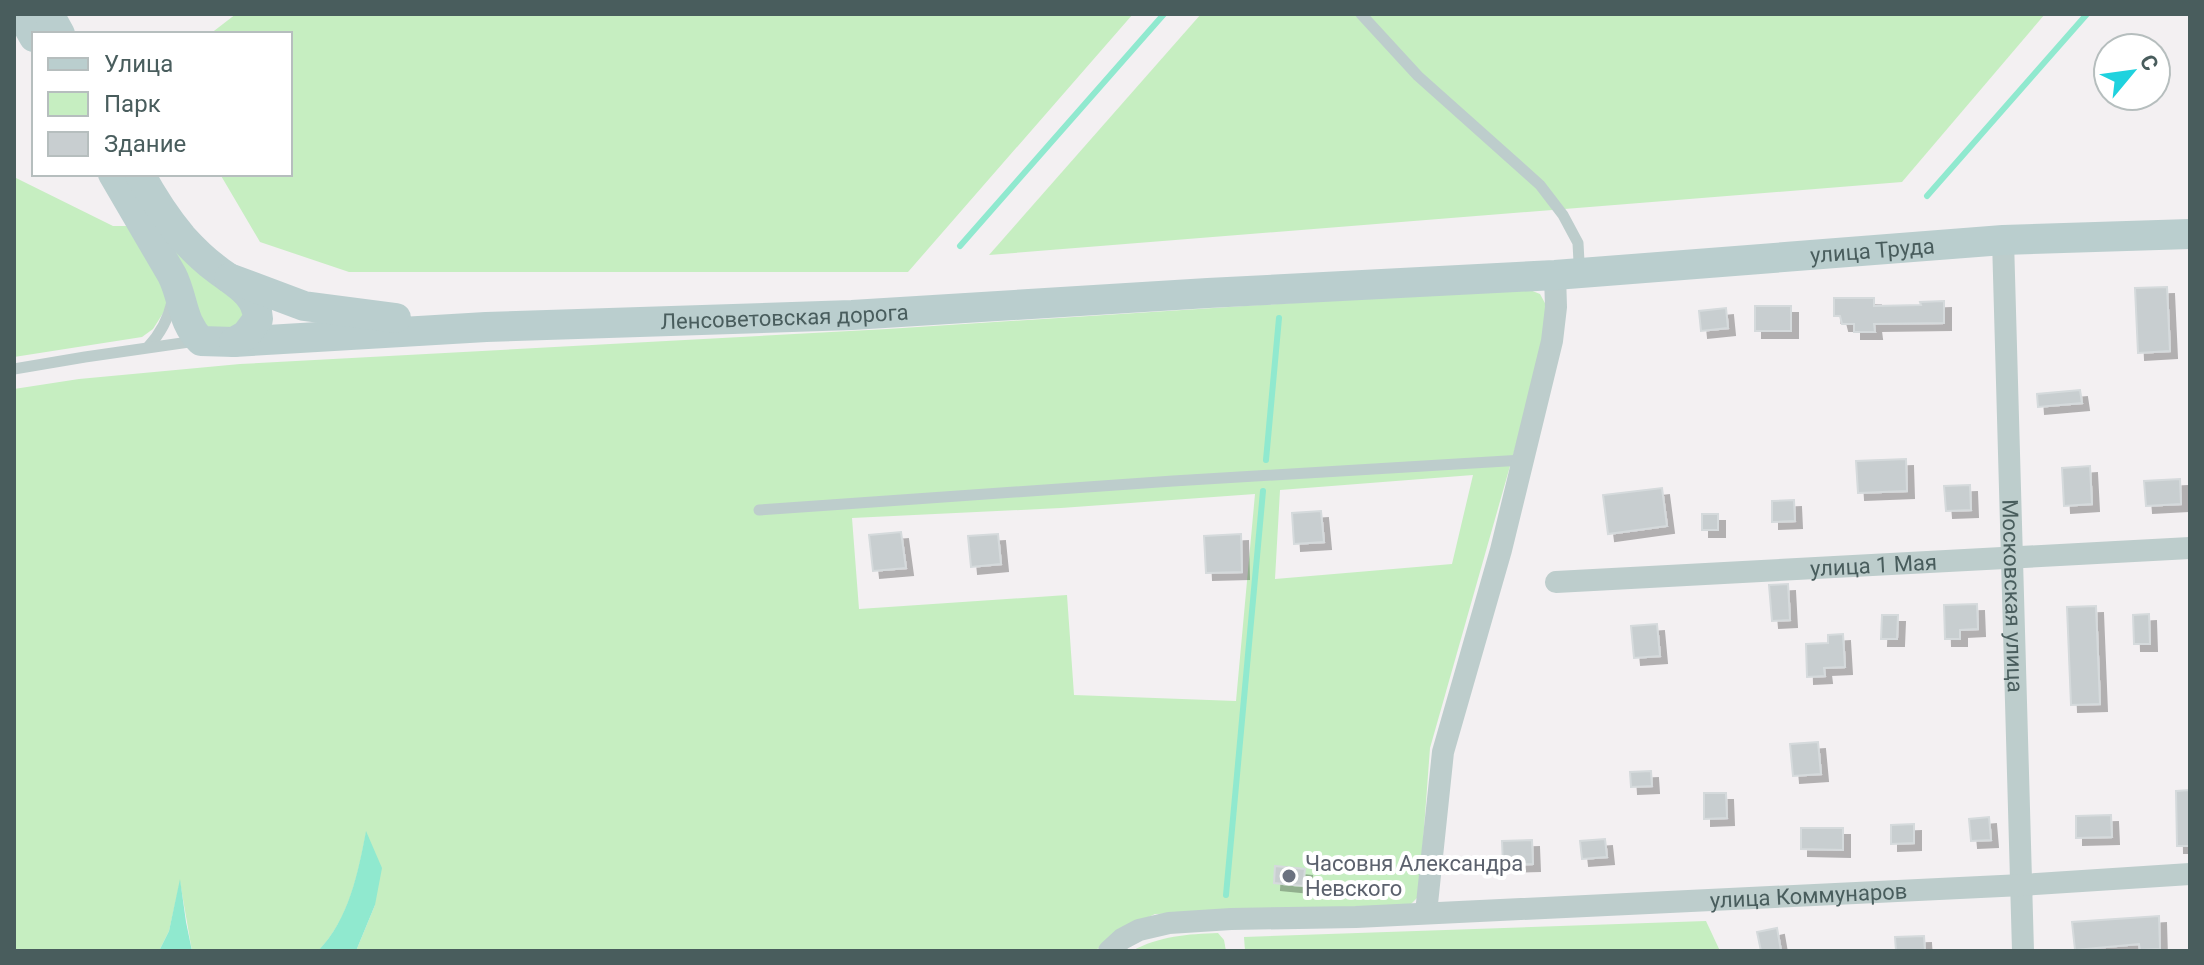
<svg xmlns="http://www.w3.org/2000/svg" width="2204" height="965" viewBox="0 0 2204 965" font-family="Roboto,sans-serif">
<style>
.green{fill:#c6eec1;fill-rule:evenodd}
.water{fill:#90e9cf}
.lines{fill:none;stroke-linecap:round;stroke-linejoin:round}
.stream{stroke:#90e9cf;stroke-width:6}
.building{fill:#c8ced0;stroke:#d5dadc;stroke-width:2;filter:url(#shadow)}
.lane{stroke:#bdcdcc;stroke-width:11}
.street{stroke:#bdcdcc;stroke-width:22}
.secondary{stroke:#bacece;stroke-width:30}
.worship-dot{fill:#6b7280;stroke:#fff;stroke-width:3}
.labels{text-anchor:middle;stroke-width:8;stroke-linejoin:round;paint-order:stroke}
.street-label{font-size:22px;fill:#495d5d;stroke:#fff}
.worship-label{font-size:22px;fill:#5b616d;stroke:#fff;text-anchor:start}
</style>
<defs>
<filter id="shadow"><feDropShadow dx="7" dy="7" stdDeviation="0" flood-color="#0004"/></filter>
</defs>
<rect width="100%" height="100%" fill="#f3f0f2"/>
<g class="green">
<path d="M236,14H1133L908,272H349L260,242L220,174H290V34H210Z"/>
<path d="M1201,14H2045L1902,182L989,255Z"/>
<path d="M14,177L113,226H135L168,294L165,310L153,329L142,337L14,357Z"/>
<path d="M162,225L251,305L234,328L204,329Z"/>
<path d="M1525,288L1540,294L1546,305L1541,349L1516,445L1430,748L1419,896L1411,904L1399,908L1155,914L1116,933L1095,951H356L375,905L366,833C358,874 349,920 318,951H192L180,882L169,931L159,951H14V389L79,379L240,364L887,329ZM1473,475L1452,564L1275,579L1280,490ZM1255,494L1236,701L1074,695L1067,595L859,609L852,518L1061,508Z"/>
<path d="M1706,921L1720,951H1245L1244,937Z"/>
<path d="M1218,933L1224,940L1226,951H1132C1159,936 1188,934 1218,933Z"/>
</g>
<g class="water">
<path d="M366,831L382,868L375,905L356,951H318C349,919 358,873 366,831Z"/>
<path d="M180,879L186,922L192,951H159L169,931Z"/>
</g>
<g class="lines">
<g class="stream">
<path d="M1927,196L2087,14"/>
<path d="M960,246L1164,14"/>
<path d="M1266,460L1279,318"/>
<path d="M1226,895L1263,491"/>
</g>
</g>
<g class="building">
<path d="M2167,287L2170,351L2138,353L2135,288Z"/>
<path d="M1834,298H1874V306L1921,305L1920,302L1944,301V323L1874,324L1875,332H1854V324H1842L1840,316H1834Z"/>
<rect x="1755" y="306" width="36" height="25"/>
<path d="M1726,308L1728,328L1701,331L1699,311Z"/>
<path d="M2080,390L2082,403L2038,407L2037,394Z"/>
<path d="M1906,459L1907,491L1858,493L1856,461Z"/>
<path d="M2090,466L2092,504L2064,506L2062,468Z"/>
<path d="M2180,479L2181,504L2146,506L2144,481Z"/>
<path d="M1970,485L1971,510L1946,511L1944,486Z"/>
<path d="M1662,488L1667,526L1608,534L1603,495Z"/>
<path d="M1794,500L1795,521L1772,522V501Z"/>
<path d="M1321,511L1324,542L1294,544L1292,513Z"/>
<rect x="1702" y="514" width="16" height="16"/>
<path d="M901,532L906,568L873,571L869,535Z"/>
<path d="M998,534L1001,564L971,567L968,536Z"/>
<path d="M1241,534L1242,572L1206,573L1204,536Z"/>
<path d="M1788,584L1790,620L1772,621L1769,585Z"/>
<path d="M1977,604L1978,629L1960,630V639H1945L1944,605Z"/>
<path d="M2096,606L2100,704L2071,705L2067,607Z"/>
<path d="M2149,614L2150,644H2134L2133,615Z"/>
<path d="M1882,615H1898L1897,639H1881Z"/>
<path d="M1657,624L1660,656L1634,658L1631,626Z"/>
<path d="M1843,634L1845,667L1824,668L1825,676L1807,677L1806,644L1828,643V635Z"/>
<path d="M1818,742L1821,774L1793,776L1790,744Z"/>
<path d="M1651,771L1652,786L1631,787L1630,772Z"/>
<path d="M2190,790V846H2177L2176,791Z"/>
<path d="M1704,793H1726L1727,818L1704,819Z"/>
<path d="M2111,815L2112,837L2076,838V816Z"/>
<path d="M1989,817L1991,840L1971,841L1969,819Z"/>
<path d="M1914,824V843L1891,844V825Z"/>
<path d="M1801,828H1843V850L1801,849Z"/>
<path d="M1605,839L1607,857L1582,859L1580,841Z"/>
<path d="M1532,840L1533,864L1503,865L1502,841Z"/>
<path d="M1275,866L1305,869L1303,886L1274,883Z"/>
<path d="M2159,916L2160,949L2140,950L2139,944L2075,950L2072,922Z"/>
<path d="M1777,928L1781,951H1761L1757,932Z"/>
<path d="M1924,936L1925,951H1896L1895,937Z"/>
</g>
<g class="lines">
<g class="lane">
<path d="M1361,14L1418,76L1540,185L1563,215L1578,243L1579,262"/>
<path d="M148,347C161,333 168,320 172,302"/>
<path d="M14,369L85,357L196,341"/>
<path d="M759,510L1173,481L1523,460"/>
</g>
<g class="street">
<path id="s1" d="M2003,240L2023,951"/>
<path id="s2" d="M1556,582L2190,548"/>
<path d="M1426,913L1443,752L1501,550L1552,341L1556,307L1555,275"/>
<path id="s3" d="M1109,951L1122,939L1139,930L1169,923L1231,919L1356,917L2022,885L2190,874"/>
</g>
<g class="secondary">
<path d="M21,14L34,37"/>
<path d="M49,14L60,34"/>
<path id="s4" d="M113,174L172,275C184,299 181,321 201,341L234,342L486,327L852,315L1208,293L1555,275L2003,240L2190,234"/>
<path d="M140,174C152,196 166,218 182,237C192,248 203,259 215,268C234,283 257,293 258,319L246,335L234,342"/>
<path d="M229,278L304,306L396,318"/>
</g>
</g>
<circle class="worship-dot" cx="1289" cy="876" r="8"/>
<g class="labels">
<g class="street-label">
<text dy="8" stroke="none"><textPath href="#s4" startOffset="1864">улица Труда</textPath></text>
<text dy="8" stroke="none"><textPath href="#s4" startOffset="774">Ленсоветовская дорога</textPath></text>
<text dy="8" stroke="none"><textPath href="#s2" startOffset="318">улица 1 Мая</textPath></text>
<text dy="8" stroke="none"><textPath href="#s1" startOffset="356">Московская улица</textPath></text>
<text dy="8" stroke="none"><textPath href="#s3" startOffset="708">улица Коммунаров</textPath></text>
</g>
<g class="worship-label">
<text x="1305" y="871">Часовня Александра<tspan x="1305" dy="25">Невского</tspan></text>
</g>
</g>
<rect width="2204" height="965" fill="none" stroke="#495d5d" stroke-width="32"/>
<rect x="32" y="32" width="260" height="144" fill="#ffffff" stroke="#b6bebe" stroke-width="2"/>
<rect x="48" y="58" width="40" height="12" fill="#bacece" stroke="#b6bebe" stroke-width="2"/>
<text x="104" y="72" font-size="24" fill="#495d5d">Улица</text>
<rect x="48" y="92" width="40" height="24" fill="#c6eec1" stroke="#b6bebe" stroke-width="2"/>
<text x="104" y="112" font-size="24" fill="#495d5d">Парк</text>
<rect x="48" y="132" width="40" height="24" fill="#c8ced0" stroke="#b6bebe" stroke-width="2"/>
<text x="104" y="152" font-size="24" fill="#495d5d">Здание</text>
<g transform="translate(2132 72) rotate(61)"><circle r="38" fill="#ffffff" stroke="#b6bebe" stroke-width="2"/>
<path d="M0-6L14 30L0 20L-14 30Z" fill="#1fd2de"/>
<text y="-12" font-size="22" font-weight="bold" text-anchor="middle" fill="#495d5d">С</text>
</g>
</svg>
